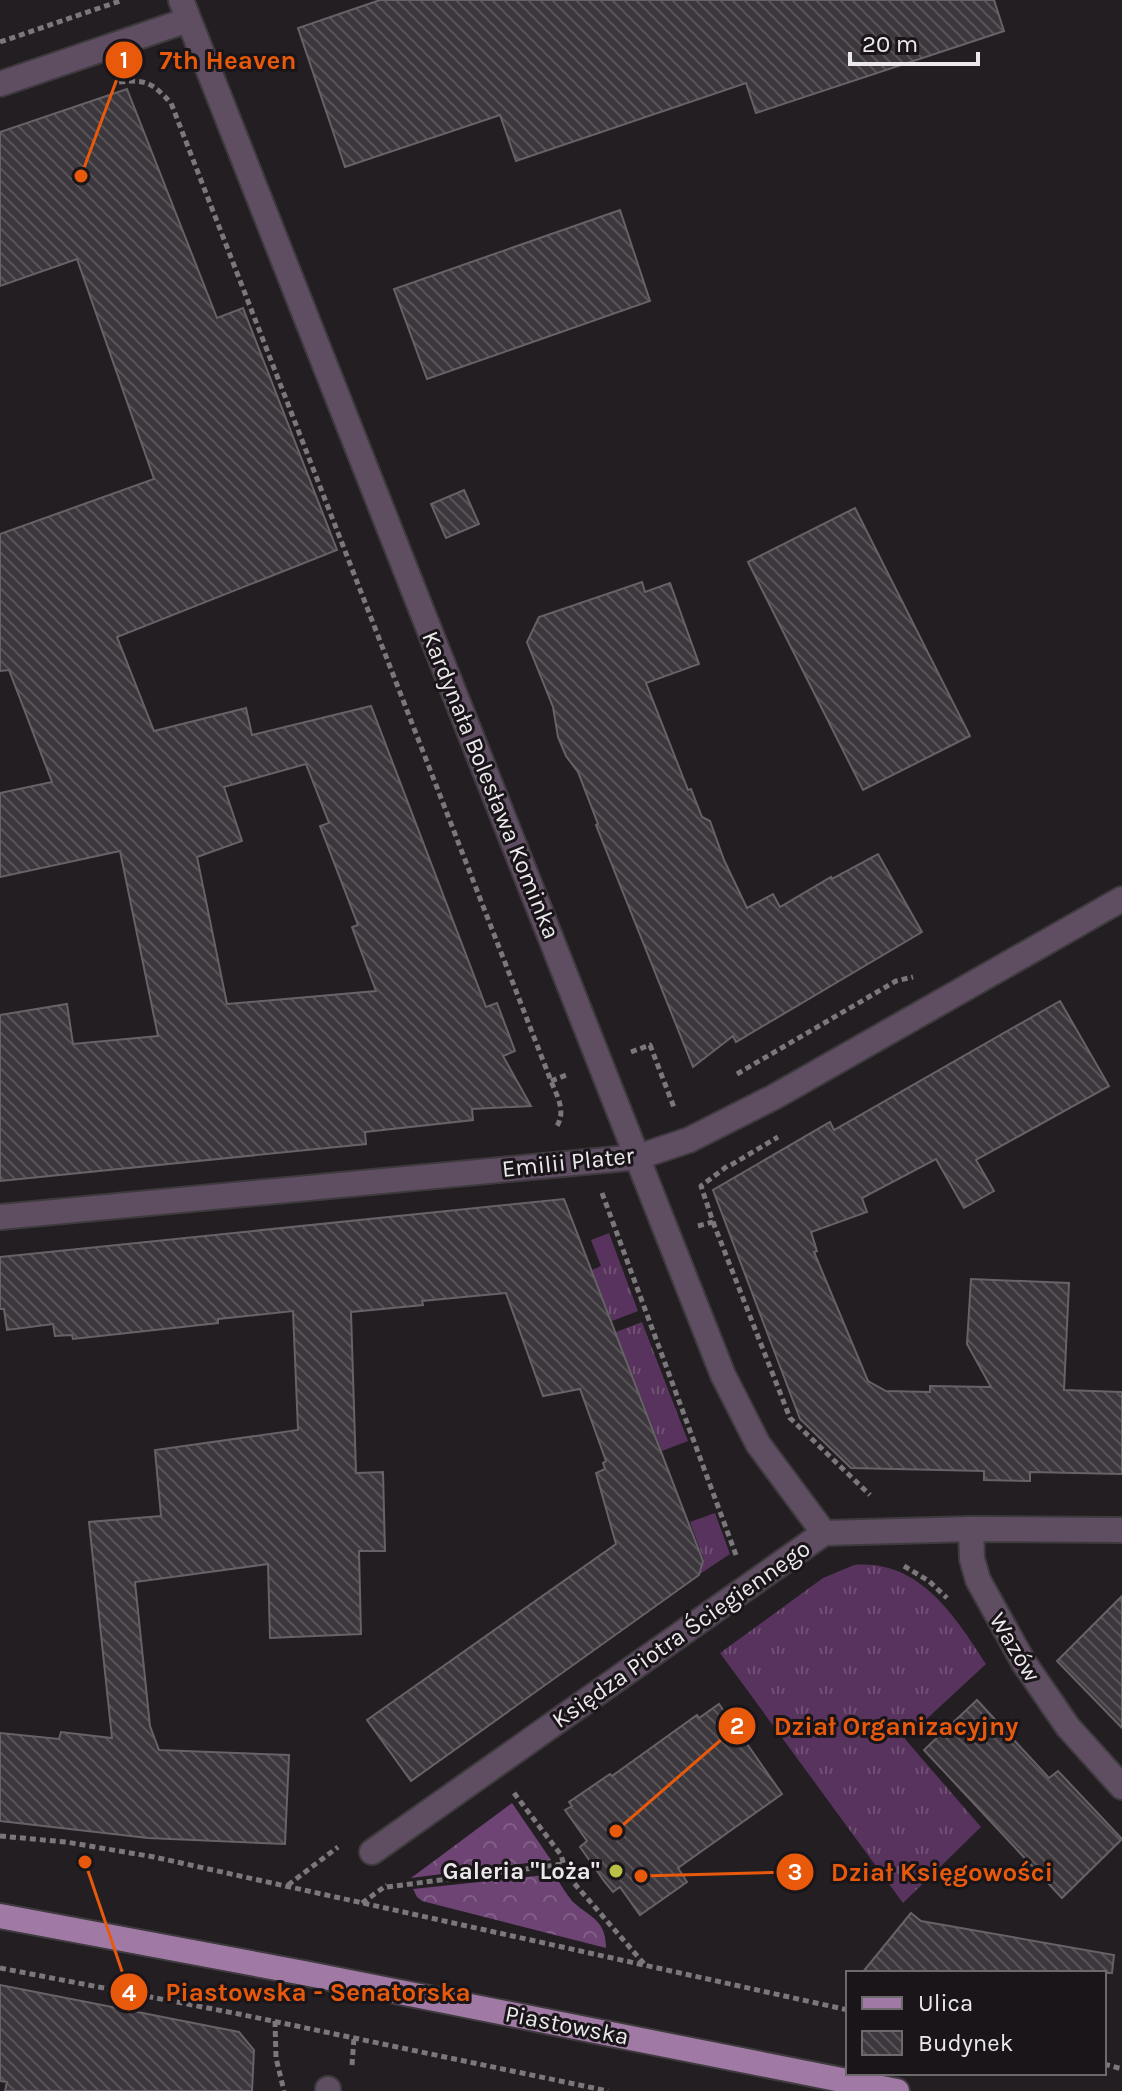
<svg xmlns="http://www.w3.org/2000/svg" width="1122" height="2091" viewBox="0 0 1122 2091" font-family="Karla,sans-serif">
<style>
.grass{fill:url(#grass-tufts)}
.forest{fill:url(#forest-crowns)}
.building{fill:url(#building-back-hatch);stroke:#676268;stroke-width:2;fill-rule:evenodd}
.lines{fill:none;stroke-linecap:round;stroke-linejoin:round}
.minor-casing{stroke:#3e3a3e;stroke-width:28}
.major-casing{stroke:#3e3a3e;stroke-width:28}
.path{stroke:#7b777b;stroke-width:5;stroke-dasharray:6 4;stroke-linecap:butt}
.minor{stroke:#5f4d62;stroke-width:24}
.major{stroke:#a07aa4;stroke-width:24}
.poi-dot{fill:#b9c046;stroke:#191519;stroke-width:3}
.labels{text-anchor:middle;stroke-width:6;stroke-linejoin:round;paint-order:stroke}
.street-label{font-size:24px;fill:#ece9ec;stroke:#191519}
.poi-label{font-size:24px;font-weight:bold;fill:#ece9ec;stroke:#191519;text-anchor:end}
.leader{fill:none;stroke:#e8590c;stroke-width:3}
.callout-dot{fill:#e8590c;stroke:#191519;stroke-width:3}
.mark-label{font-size:24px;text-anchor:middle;font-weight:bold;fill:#fff}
.callout-label{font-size:26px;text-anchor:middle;font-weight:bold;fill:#e8590c;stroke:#191519;stroke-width:6;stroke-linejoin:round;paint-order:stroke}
</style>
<defs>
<pattern id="grass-tufts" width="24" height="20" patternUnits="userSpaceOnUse" patternTransform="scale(2)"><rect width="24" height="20" fill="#58335d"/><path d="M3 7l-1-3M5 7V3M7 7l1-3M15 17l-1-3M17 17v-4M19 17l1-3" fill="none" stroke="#705174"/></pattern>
<pattern id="forest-crowns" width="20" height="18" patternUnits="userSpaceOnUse" patternTransform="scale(2)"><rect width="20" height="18" fill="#6d4473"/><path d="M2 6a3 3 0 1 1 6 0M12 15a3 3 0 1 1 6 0" fill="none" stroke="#825f87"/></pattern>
<pattern id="building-back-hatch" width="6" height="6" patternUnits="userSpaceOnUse" patternTransform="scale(2)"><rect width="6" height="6" fill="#3b373c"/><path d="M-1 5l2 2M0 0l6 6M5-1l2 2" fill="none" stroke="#585458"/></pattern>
</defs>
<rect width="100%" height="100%" fill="#221e22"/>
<g class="grass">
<path d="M609,1233L638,1311L612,1321L592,1270L601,1266L591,1240Z"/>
<path d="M642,1322L688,1441L662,1451L616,1332Z"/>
<path d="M715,1513L730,1554L700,1574L704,1560L690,1522Z"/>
<path d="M854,1565C919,1559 955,1616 986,1664L905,1739L981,1827L903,1903L720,1653L823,1578Z"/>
</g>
<g class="forest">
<path d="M512,1803L551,1860L411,1878Z"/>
<path d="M554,1874C560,1883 566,1894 573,1902C591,1918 606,1920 606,1948L422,1901L417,1897L413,1889Z"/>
</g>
<g class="building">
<path d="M380,0H994L1004,31L756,113L746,83L516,161L500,115L345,167L298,28Z"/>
<path d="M127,89L217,318L243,308L337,550L117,637L154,731L246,708L252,735L371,706L486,1007L497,1003L515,1051L503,1056L531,1106L472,1109L473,1120L365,1132L366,1144L0,1181V1015L67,1004L73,1044L158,1036L120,851L0,877V793L52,782L9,670L0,671V534L154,479L77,259L0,286V132ZM306,764L329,823L320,826L358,925L352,927L376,991L227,1004L197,857L242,841L224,787Z"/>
<path d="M620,210L650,301L427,379L394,289Z"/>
<path d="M464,490L479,524L446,538L431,504Z"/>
<path d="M855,508L970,736L863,790L748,562Z"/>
<path d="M642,582L645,592L670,583L699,664L646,683L688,790L691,789L702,817L710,821L724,860L747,908L773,894L780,907L831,877L832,879L878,854L922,932L736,1042L733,1036L693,1067L596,825L598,824L578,772L566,756L558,737L553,707L527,642L539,617Z"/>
<path d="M1060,1001L1109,1086L976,1160L994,1191L964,1208L936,1159L862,1198L867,1212L811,1232L817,1251L814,1252L868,1381L886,1391L930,1392V1386L991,1387L967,1344L971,1279L1069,1283L1064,1390L1122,1392V1474L1030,1472V1481L984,1480V1471L851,1468L800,1419L713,1190L830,1122L834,1130Z"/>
<path d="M564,1199L703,1561L699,1575L411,1781L367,1720L616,1544L596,1473L605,1469L603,1463L606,1461L580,1389L543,1396L506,1293L422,1301L423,1305L351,1312L356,1473L383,1472L385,1551H359L361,1634L270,1638L268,1564L135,1582L150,1726L159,1750L289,1755L285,1844L148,1838L0,1821V1733L59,1739L61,1732L112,1738L89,1522L161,1516L155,1450L298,1430L293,1311L218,1319V1323L73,1339L72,1335L55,1336L53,1324L7,1330L4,1309H0V1257Z"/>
<path d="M1122,1596V1728L1057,1661Z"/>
<path d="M977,1700L1049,1778L1058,1771L1122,1839L1062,1898L924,1750Z"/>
<path d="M719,1704L782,1794L678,1868L687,1882L640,1915L620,1887L613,1892L604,1881L580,1847L587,1841L565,1810L572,1806L569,1802L610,1774L612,1776L697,1715L699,1718Z"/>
<path d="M911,1913L921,1921L1114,1955L1112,1973H862Z"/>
<path d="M0,1985L239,2032L254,2050L252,2091H5L7,2082L0,2081Z"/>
</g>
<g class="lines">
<g class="minor-casing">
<g id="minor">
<path d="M181,0L723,1375L758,1444L824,1533"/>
<path d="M0,84L188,20"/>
<path d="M0,1217L638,1157L689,1140L774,1097L1122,899"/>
<path d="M971,1529L972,1559L978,1580L1024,1663L1068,1727L1122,1787"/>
<path d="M372,1852L824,1533L971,1529L1122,1530"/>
<path d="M328,2091V2089"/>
</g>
</g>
<g class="major-casing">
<path id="major" d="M0,1916L309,1974L897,2091"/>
</g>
<g class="path">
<path d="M0,42L123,0"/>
<path d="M119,82C147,79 152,83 171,103L551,1081C558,1098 567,1113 555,1129"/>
<path d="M631,1052L650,1045L675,1110"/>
<path d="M737,1074L896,981L913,977"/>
<path d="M551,1081L569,1074"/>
<path d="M731,1165L778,1137"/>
<path d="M602,1193L736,1555"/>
<path d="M713,1222L790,1418L870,1495"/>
<path d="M698,1226L713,1222L701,1186L730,1164"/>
<path d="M904,1566L929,1581L947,1598"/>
<path d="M514,1793L561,1855L567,1875L646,1966"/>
<path d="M0,1836L66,1842L154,1857L848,2010"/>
<path d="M288,1885L338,1847"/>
<path d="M387,1887L564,1864"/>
<path d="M362,1903L387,1885"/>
<path d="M0,1968L239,2014L608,2091"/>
<path d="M275,2021L276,2058L284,2091"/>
<path d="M1104,2064L1122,2069"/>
<path d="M352,2065L354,2038"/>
</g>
<use href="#minor" class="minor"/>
<use href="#major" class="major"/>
</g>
<circle class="poi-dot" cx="616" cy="1871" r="8"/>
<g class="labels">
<g class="street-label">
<text transform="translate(491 785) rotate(68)" y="8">Kardynała Bolesława Kominka</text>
<text transform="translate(568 1162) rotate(-6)" y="8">Emilii Plater</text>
<text transform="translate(681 1634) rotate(-35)" y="8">Księdza Piotra Ściegiennego</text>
<text transform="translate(1015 1647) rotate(59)" y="8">Wazów</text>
<text transform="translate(567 2025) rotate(11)" y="8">Piastowska</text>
</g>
<g class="poi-label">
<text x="600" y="1879">Galeria "Loża"</text>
</g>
</g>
<path class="leader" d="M81 176L124 60M616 1831L737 1726M641 1876L795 1872M85 1862L129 1992"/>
<g class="callout-dot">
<circle cx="81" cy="176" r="8"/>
<circle cx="616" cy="1831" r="8"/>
<circle cx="641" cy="1876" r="8"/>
<circle cx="85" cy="1862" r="8"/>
<circle cx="124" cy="60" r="20"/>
<circle cx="737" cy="1726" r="20"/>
<circle cx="795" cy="1872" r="20"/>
<circle cx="129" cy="1992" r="20"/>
</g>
<g class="mark-label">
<text x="124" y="68">1</text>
<text x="737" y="1734">2</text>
<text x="795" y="1880">3</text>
<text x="129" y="2001">4</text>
</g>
<g class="callout-label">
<text x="228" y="69">7th Heaven</text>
<text x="896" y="1735">Dział Organizacyjny</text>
<text x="942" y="1881">Dział Księgowości</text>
<text x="318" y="2001">Piastowska - Senatorska</text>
</g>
<rect x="846" y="1971" width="260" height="104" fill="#191519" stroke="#6d6a6d" stroke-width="2"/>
<rect x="862" y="1997" width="40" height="12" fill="#a07aa4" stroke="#6d6a6d" stroke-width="2"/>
<text x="918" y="2011" font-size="24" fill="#ece9ec">Ulica</text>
<rect x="862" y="2031" width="40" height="24" fill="url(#building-back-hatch)" stroke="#6d6a6d" stroke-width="2"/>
<text x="918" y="2051" font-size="24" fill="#ece9ec">Budynek</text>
<path d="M850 52v12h128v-12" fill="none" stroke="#ece9ec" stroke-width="4"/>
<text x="862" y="52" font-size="24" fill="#ece9ec" stroke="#191519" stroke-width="6" paint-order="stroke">20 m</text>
</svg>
